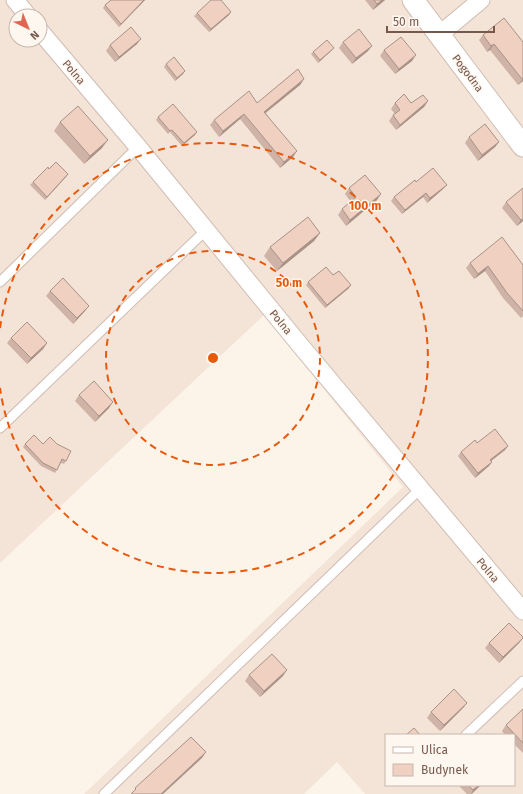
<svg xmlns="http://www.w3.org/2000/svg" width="523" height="794" viewBox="0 0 523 794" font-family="'Fira Sans',sans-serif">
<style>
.residential{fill:#f3e4d7;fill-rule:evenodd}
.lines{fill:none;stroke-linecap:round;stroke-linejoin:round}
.service-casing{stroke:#d0bcb1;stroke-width:11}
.minor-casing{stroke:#d0bcb1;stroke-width:19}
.tertiary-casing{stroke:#d0bcb1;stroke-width:23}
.service{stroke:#fff;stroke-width:9}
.minor{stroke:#fff;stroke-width:17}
.tertiary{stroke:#fff;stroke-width:21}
.wall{fill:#ceb3a6}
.shaded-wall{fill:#a89287}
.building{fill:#f0d0c1;stroke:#a89287}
.ring{fill:none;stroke:#e8590c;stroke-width:2;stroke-dasharray:7 5}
.labels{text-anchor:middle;stroke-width:3;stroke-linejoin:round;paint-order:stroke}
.street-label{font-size:11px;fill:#76584d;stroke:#fef7ef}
.centre{fill:#e8590c;stroke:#fef7ef;stroke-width:2}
.ring-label{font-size:12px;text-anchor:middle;font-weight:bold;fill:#e8590c;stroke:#fef7ef;stroke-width:3;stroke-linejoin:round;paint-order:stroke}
</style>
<rect width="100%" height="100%" fill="#fcf3e9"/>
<path class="residential" d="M0,0H523V794H365L337,762L304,794H84L403,487L264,315L0,563ZM16,16H40V40H16ZM386,735H514V785H386Z"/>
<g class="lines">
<g class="service-casing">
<g id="service">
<path d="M0,282L138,147"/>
<path d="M0,428L206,230"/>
<path d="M466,735L523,681"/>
<path d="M104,794L420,489"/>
</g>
</g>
<g class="minor-casing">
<g id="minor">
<path d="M15,0L28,16"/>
<path d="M40,31L138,147L300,345L523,611"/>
<path d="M439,35L481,0"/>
</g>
</g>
<g class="tertiary-casing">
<path id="tertiary" d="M413,0L523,146"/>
</g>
<use href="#service" class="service"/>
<use href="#minor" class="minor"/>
<use href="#tertiary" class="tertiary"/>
</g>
<g class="wall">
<path d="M111,0H145L119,27L103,8L105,5Z"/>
<path d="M365,0H385L373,10Z"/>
<path d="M231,12L229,15L209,32L194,16L197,13Z"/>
<path d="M483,35L523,42V81L518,85L490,50L487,52L479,40Z"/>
<path d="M343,42L368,51L352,64L339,48Z"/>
<path d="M137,44L115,62L106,51L110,45Z"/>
<path d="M384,50L412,61L395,74L380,56Z"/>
<path d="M331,51L318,63L311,54L313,52Z"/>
<path d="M166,64L185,71L183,74L175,81L164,67Z"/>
<path d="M304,79L300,85L266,113L293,157L280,168L240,119L219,137L210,125L214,120L257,103Z"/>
<path d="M428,101L424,107L396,130L389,121L393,115L395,114L391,109L395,103H411Z"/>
<path d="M158,117L195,135L182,146L170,132L168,134L156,120Z"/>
<path d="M60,122L102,148L84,164L54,131Z"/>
<path d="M469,137L499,142L495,147L478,161L465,143Z"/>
<path d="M49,169L68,174L45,200L30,185L33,182Z"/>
<path d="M416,182L443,189L427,203L423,197L402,214L391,201L394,197Z"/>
<path d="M349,188L377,200L346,226L338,215L342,209L351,202L345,194Z"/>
<path d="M523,188V221L517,226L502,208L506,202Z"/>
<path d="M320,233L314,241L277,271L264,256L270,247Z"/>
<path d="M470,263L523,264V316L521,318L503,298L485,271L474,279L466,268Z"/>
<path d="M333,275L349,288L325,308L306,285L308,282Z"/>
<path d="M50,291L85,311L73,324L46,296Z"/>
<path d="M11,338L47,343L43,349L27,364L7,343Z"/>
<path d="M79,395L109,408L95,422L75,401Z"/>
<path d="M477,443L508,446L505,450L491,461L492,462L489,466L475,478L458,456L461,452Z"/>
<path d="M25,444H57L66,461L64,464L61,463L55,473L41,466L23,447Z"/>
<path d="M523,638L519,643L499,663L485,648L489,643Z"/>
<path d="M249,675L283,676L260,697L245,681Z"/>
<path d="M467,703L463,708L440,731L427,718L431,712Z"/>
<path d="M523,709V753L514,744V735H505L502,731L506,725Z"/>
<path d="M458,785H481L472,794H467Z"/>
</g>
<g class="shaded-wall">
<path d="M144,0H145L119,27L121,24Z"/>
<path d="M382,0H385L373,10L377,4Z"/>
<path d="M231,12L229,15L209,32L211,29Z"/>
<path d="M141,39L137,44L115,62L119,57Z"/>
<path d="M494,44L490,50L487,52L491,46Z"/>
<path d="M372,46L368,51L352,64L356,58Z"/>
<path d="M334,48L331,51L318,63L320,60Z"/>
<path d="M416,55L412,61L395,74L399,69Z"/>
<path d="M185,71L183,74L175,81L177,78Z"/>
<path d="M304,79L300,85L260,117L264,112Z"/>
<path d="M523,79V81L518,85Z"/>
<path d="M428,101L424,107L396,130L400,125Z"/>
<path d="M244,114L240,119L219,137L223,131Z"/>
<path d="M197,132L195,135L182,146L184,143Z"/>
<path d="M108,140L102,148L84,164L90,156Z"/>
<path d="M499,142L495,147L478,161L482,155Z"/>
<path d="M297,151L293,157L280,168L284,162Z"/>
<path d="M68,174L66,177L45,200L47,197Z"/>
<path d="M447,185L443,189L427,203L430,198Z"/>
<path d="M426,193L423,197L402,214L405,210Z"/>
<path d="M381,194L377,200L346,226L350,220Z"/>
<path d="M523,219V221L517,226L521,220Z"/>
<path d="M320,233L314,241L277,271L283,263Z"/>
<path d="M488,266L485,271L474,279L478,274Z"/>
<path d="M351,285L349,288L325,308L327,305Z"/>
<path d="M89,306L85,311L73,324L77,318Z"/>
<path d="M47,343L43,349L27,364L31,358Z"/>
<path d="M113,402L109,408L95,422L99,416Z"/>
<path d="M508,446L505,450L487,464L490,460Z"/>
<path d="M492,462L489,466L475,478L478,473Z"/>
<path d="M523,638L519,643L499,663L503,657Z"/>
<path d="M287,670L283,676L260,697L264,691Z"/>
<path d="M467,703L463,708L440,731L444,725Z"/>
<path d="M206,752L202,758L163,794H161Z"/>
<path d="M479,785H481L471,794L473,790Z"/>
</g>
<g class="building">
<path d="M111,0H144L121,24L105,5Z"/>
<path d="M211,0H221L231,12L211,29L197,13Z"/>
<path d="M374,0H382L377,4Z"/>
<path d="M504,18L523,42V79H522L494,44L491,46L483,35Z"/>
<path d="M131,27L141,39L119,57L110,45Z"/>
<path d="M359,29L372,46L356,58L343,42Z"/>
<path d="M401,37L416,55L399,69L384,50Z"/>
<path d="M327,40L334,48L320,60L313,52Z"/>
<path d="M174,57L185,71L177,78L166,64Z"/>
<path d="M298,69L304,79L264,112L297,151L284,162L244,114L223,131L214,120L249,91L257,103Z"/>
<path d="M404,94L411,103L423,95L428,101L400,125L393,115L400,110L395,103Z"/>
<path d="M173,104L197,132L184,143L172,130L170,131L158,117Z"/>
<path d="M78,106L108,140L90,156L60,122Z"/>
<path d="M485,124L499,142L482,155L469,137Z"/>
<path d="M56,162L68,174L47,197L33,182L48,167L49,169Z"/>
<path d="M433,168L447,185L430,198L426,193L405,210L394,197L415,180L416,182Z"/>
<path d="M365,175L381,194L350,220L342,209L356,197L349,188Z"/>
<path d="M523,188V219L521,220L506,202Z"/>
<path d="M308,217L320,233L283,263L270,247Z"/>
<path d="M502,237L523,265V264V311L507,293L488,266L478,274L470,263Z"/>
<path d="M326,267L333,275L339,271L351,285L327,305L308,282Z"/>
<path d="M63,278L89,306L77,318L50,291Z"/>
<path d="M27,322L47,343L31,358L11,338Z"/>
<path d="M94,381L113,402L99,416L79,395Z"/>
<path d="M495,429L508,446L490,460L492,462L478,473L461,452L475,440L477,443Z"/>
<path d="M34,435L43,444L50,437L57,444L71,451L66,461L62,459L57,470L43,463L25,444Z"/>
<path d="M509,623L523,637V638L503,657L489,643Z"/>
<path d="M272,654L287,670L264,691L249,675Z"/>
<path d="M454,689L467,703L444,725L431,712Z"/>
<path d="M523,709V743L506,725Z"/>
<path d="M414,728L420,735H406Z"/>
<path d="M191,737L206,752L161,794H131L136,789L135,788Z"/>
<path d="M468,785H479L473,790Z"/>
</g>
<g class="ring">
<circle cx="213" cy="358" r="107"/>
<path d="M0 328A215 215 0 1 1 0 388"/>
</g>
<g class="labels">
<g class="street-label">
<text transform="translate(74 72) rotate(50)" y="4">Polna</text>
<text transform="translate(468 73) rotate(53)" y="4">Pogodna</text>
<text transform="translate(281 322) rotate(51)" y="4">Polna</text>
<text transform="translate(488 570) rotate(50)" y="4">Polna</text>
</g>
</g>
<circle cx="213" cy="358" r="6" class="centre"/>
<g class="ring-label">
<text x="365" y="210">100 m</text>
<text x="289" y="287">50 m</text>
</g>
<rect x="385" y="734" width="130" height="52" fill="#fef7ef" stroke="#c8b7ae"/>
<rect x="393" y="747" width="20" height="6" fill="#ffffff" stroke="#c8b7ae"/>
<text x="421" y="754" font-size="12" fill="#76584d">Ulica</text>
<rect x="393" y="764" width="20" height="12" fill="#f0d0c1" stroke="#c8b7ae"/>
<text x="421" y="774" font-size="12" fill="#76584d">Budynek</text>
<g transform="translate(28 28) rotate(137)"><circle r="19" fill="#fef7ef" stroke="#c8b7ae"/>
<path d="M0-3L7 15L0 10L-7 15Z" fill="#e06653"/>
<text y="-6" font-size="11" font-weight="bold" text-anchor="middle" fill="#76584d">N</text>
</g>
<path d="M387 26v6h107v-6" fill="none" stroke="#76584d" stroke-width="2"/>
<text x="393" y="26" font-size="12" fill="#76584d" stroke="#fef7ef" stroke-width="3" paint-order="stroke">50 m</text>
</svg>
